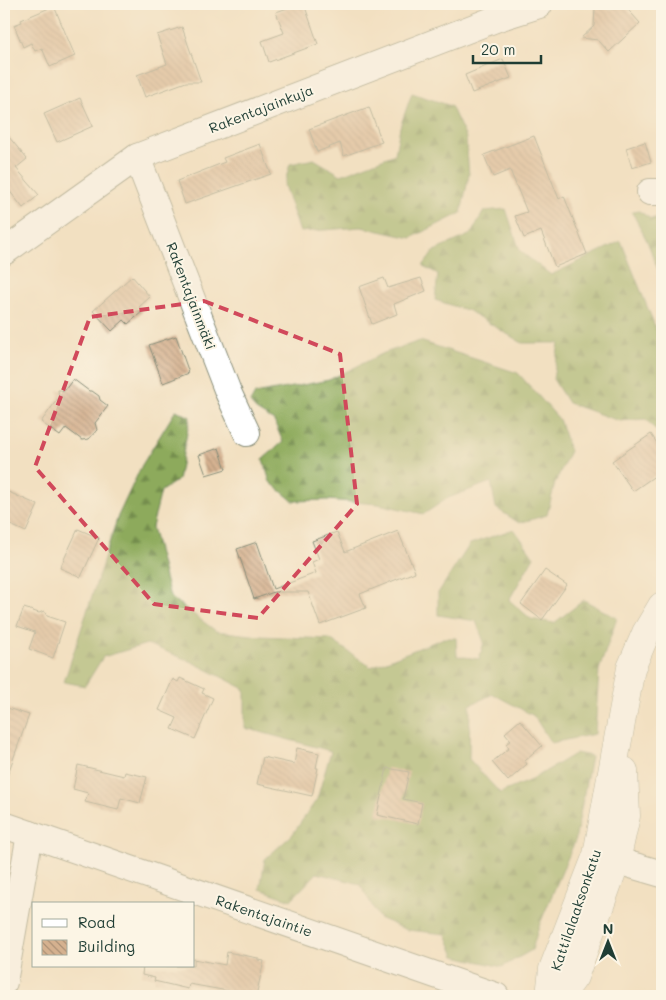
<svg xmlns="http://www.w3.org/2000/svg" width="666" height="1000" viewBox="0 0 666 1000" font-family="Mali,sans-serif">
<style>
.forest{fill:url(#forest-firs);stroke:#567448}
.building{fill:url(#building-back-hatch)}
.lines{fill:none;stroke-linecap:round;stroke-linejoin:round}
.minor-casing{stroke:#888e7a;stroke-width:28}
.tertiary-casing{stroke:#888e7a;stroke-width:29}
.minor{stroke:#fff;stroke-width:26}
.tertiary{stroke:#fff;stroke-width:28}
.marked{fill:none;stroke:#d1495b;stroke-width:4;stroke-dasharray:10 6;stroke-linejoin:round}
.labels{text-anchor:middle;stroke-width:4;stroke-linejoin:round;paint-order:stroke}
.street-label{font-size:14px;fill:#1f3d34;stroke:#fcf5e5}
</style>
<defs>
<pattern id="forest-firs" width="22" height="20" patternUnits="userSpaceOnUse" patternTransform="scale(1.25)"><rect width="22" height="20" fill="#8daa5c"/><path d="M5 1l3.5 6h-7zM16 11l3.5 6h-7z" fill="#738c4d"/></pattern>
<pattern id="building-back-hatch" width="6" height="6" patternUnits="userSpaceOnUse" patternTransform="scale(1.25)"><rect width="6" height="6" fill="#d5b18f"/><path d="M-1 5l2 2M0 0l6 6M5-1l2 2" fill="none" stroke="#ac9176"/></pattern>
</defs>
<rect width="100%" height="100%" fill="#fcf5e5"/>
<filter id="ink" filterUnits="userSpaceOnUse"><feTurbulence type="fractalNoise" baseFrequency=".02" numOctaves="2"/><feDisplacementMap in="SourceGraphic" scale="10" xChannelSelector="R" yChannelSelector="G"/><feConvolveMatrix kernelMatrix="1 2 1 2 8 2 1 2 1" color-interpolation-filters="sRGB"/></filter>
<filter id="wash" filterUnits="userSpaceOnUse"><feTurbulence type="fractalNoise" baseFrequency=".0096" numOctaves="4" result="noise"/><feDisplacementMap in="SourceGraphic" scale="20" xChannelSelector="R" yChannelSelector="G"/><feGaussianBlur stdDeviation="1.12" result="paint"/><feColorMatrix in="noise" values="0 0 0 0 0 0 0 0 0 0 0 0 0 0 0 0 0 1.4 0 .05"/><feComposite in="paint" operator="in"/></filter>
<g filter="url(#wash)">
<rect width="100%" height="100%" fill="#f2e0c1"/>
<g class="forest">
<path d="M412,93L451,106L466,138L469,175L461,213L411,238L361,227L300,232L284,185L290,164L314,159L341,175L395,154L400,127Z"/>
<path d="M506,209L520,251L551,275L621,241L662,344V436L645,419L619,421L568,403L553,379L559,343H522L469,311L435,300L438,274L423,266L434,251L471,234L484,211Z"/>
<path d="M639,211L651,219L662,216V280L647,241L632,212Z"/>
<path d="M420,341L518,373L559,419L570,451L555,483L547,515L519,523L496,508L491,482L448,498L424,514L378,504L327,500L293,501L270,482L263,459L283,442L274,421L256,410L250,403L255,394L329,380L384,353Z"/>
<path d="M176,410L190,417L178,480L161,491L152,527L170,597L216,631L260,636L330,639L371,667L444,638H456L457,656L479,659L484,642L476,621L438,615V593L470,544L514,529L534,557L509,600L531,619L554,623L584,600L617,618L599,670L595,734L551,743L534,716L493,694L470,705L469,759L500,793L531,780L576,753L591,756L575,841L539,926L532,950L502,967L455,956L446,934L407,930L379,918L360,884L317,873L291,900L260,889L265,859L292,835L317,799L331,751L245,728V689L190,661L147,644L103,657L85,686L64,682L118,516L142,465Z"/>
</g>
<g id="blocks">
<g class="building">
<path d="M299,4H304L318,44L269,62L262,41L284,33L276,12Z"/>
<path d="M619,4H623L640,23L609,52L598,40L581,38L594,26L595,8L613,9Z"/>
<path d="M54,6L75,56L50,67L42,48L35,51L31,43L23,47L14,25L22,22L21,20Z"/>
<path d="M182,27L201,82H186L145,97L137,75L167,64L157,35Z"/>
<path d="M503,59L511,78L472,93L465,75Z"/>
<path d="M80,98L93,126L57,142L44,114Z"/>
<path d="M369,107L382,142L344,156L340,143L317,152L309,129Z"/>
<path d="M4,131L27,159L16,168L39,195L23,208L4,184Z"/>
<path d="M534,136L559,199L564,196L587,254L555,267L541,231L524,238L515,216L527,212L510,170L493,177L484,155Z"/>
<path d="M645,142L651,162L632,168L626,148Z"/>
<path d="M260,144L271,174L185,204L177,181L225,162L223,158Z"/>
<path d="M132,276L150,297L139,307L143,311L128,324L124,320L112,331L93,311Z"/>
<path d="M384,278L388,288L421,278L426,291L394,304L397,314L372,324L359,287Z"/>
<path d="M176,336L189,373L163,383L149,345Z"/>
<path d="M73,379L89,391H92L99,396L100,400L108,406L95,423L97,430L89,439L82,440L66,428L60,436L41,422L59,397L58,390H65Z"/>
<path d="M651,434L662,451V471L633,491L612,461Z"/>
<path d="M219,448L226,469L206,475L199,455Z"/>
<path d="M4,490L38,505L26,532L4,522Z"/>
<path d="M78,529L99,538L81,577L60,568Z"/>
<path d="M398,531L415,572L360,594L366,608L320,625L308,592H274L254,599L237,549L257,542L273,589L316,573L312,562L319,559L312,541L337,532L345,552Z"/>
<path d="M545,570L567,585L542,620L521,604Z"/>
<path d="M24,608L39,613L44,611L47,616L65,622L53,658L29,649L35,632L17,626Z"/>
<path d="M180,678L204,689L202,693L213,698L195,739L172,729L177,718L159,710L173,679L178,682Z"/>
<path d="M4,707L29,715L6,779L4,778Z"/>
<path d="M520,720L542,746L525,761L527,764L508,781L492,762L509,748L506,744L511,740L505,733Z"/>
<path d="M297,748L319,753L316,768H318L312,796L257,784L263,757L294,764Z"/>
<path d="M78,765L124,776L125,772L147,777L140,803L121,798L118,810L85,802L88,793L73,789Z"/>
<path d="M387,768L409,772L403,799L422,803L418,824L377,815Z"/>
<path d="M227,952L258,958V960L264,961L256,996L189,984L188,989L154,981L155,978L142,975L143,966H194V959L225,965Z"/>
</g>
</g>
</g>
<g filter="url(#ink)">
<use href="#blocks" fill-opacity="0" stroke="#888e7a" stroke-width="1"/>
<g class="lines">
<g class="minor-casing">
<g id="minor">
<path d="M137,157L228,392L247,433"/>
<path d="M650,192H662"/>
<path d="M4,252L137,157L498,18L539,5"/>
<path d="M4,825L496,996"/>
<path d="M597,855L662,874"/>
<path d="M4,982L30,834"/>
</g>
</g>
<g class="tertiary-casing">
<g id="tertiary">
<path d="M550,996L553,969L597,855L631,668L646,633L662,606"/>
<path d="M560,996L574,977L616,861L626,816L624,771"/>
</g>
</g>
<use href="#minor" class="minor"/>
<use href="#tertiary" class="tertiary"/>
</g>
</g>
<path d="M0 0H666V1000H0ZM204,301L340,354L357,504L258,618L154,604L35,467L90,317Z" fill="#f2e0c1" fill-opacity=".55" fill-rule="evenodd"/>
<path class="marked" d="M204,301L340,354L357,504L258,618L154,604L35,467L90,317Z"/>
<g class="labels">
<g class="street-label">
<text transform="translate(261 109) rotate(-21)" y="5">Rakentajainkuja</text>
<text transform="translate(191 296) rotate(69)" y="5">Rakentajainmäki</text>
<text transform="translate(576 910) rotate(-71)" y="5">Kattilalaaksonkatu</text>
<text transform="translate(264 916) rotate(19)" y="5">Rakentajaintie</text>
</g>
</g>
<rect width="666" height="1000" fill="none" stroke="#fcf5e5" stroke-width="20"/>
<rect x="32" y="902" width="162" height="65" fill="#fcf5e5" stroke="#a4ab9e"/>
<rect x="42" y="919" width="25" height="8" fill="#ffffff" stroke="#a4ab9e"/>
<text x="78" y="928" font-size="15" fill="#1f3d34">Road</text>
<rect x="42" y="940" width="25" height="15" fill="url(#building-back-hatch)" stroke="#a4ab9e"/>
<text x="78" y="952" font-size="15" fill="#1f3d34">Building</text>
<g transform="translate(608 942)" stroke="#fcf5e5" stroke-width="4" paint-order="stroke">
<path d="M0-4L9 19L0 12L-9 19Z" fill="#1f3d34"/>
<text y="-8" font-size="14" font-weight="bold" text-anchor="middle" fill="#1f3d34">N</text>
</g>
<path d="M473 55v8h68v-8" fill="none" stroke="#1f3d34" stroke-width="2.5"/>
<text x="481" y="55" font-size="15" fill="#1f3d34" stroke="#fcf5e5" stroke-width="4" paint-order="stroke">20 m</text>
</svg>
